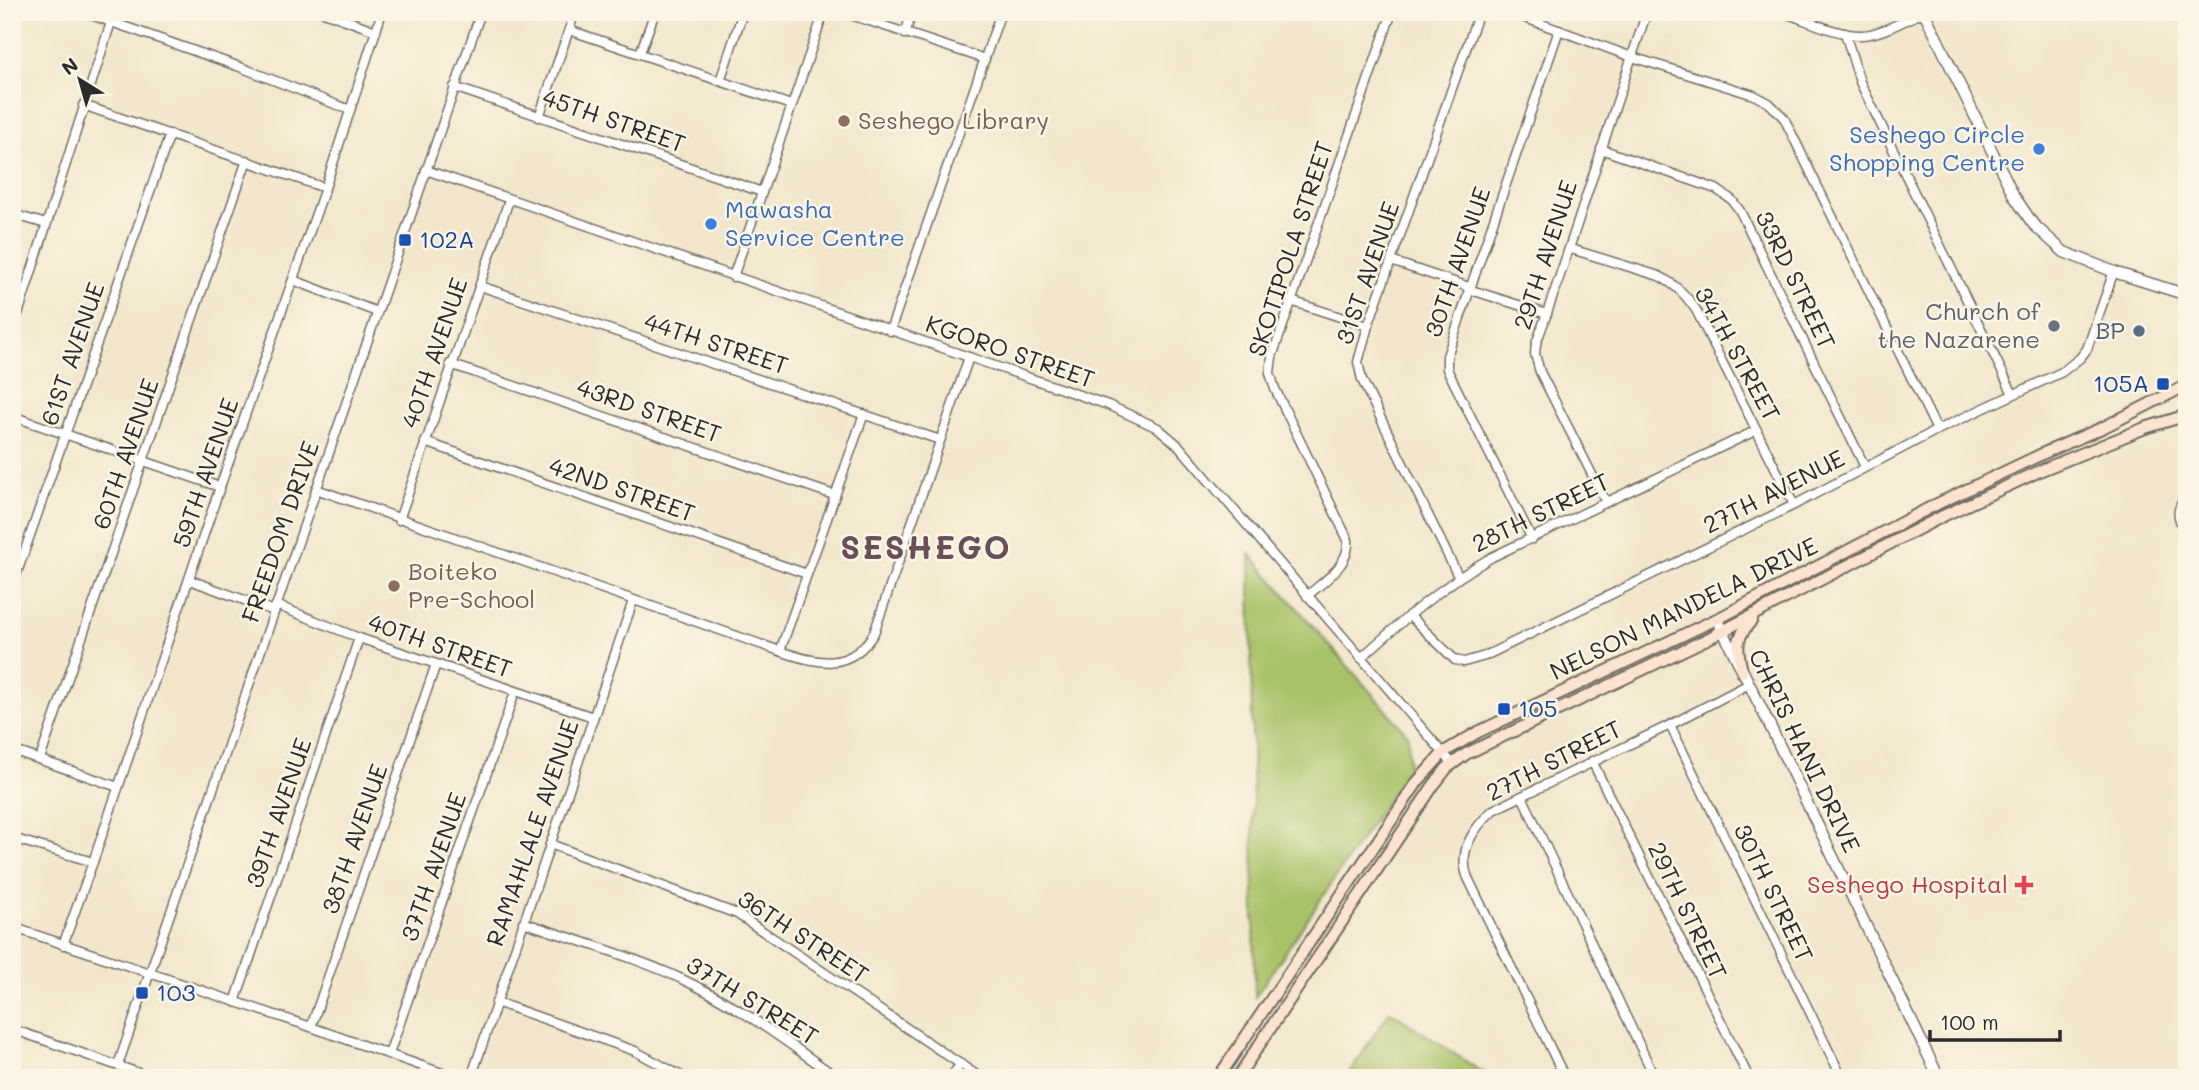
<svg xmlns="http://www.w3.org/2000/svg" width="2199" height="1090" viewBox="0 0 2199 1090" font-family="Mali,sans-serif">
<style>
.green{fill:#a8c268;stroke:#6a764a;stroke-width:2}
.lines{fill:none;stroke-linecap:round;stroke-linejoin:round}
.minor-casing{stroke:#716d63;stroke-width:11}
.tertiary-casing{stroke:#716d63;stroke-width:13}
.secondary-casing{stroke:#716d63;stroke-width:14}
.minor{stroke:#fff;stroke-width:8}
.tertiary{stroke:#fff;stroke-width:10}
.secondary{stroke:#fde4d0;stroke-width:10}
.education-dot{fill:#8d6e63;stroke:#fcf5e5;stroke-width:2.5}
.shop-dot{fill:#3f7fe0;stroke:#fcf5e5;stroke-width:2.5}
.transit-dot{fill:#1a4fb4;stroke:#fcf5e5;stroke-width:2.5}
.worship-dot{fill:#6b7280;stroke:#fcf5e5;stroke-width:2.5}
.service-dot{fill:#5c6f8a;stroke:#fcf5e5;stroke-width:2.5}
.health-dot{fill:#e0444e;stroke:#fcf5e5;stroke-width:2.5}
.labels{text-anchor:middle;stroke-width:5;stroke-linejoin:round;paint-order:stroke}
.street-label{font-size:24px;fill:#2b2b2b;stroke:#fcf5e5}
.education-label{font-size:24px;fill:#785e54;stroke:#fcf5e5;text-anchor:start}
.shop-label{font-size:24px;fill:#366cbe;stroke:#fcf5e5;text-anchor:end}
.transit-label{font-size:24px;fill:#164399;stroke:#fcf5e5;text-anchor:start}
.worship-label{font-size:24px;fill:#5b616d;stroke:#fcf5e5;text-anchor:end}
.service-label{font-size:24px;fill:#4e5e75;stroke:#fcf5e5;text-anchor:end}
.health-label{font-size:24px;fill:#be3a42;stroke:#fcf5e5;text-anchor:end}
.district-label{font-size:32px;font-weight:bold;letter-spacing:2px;fill:#684f5a;stroke:#fcf5e5}
</style>
<rect width="100%" height="100%" fill="#fcf5e5"/>
<filter id="ink" filterUnits="userSpaceOnUse"><feTurbulence type="fractalNoise" baseFrequency=".0143" numOctaves="2"/><feDisplacementMap in="SourceGraphic" scale="14" xChannelSelector="R" yChannelSelector="G"/><feConvolveMatrix kernelMatrix="1 2 1 2 8 2 1 2 1" color-interpolation-filters="sRGB"/></filter>
<filter id="wash" filterUnits="userSpaceOnUse"><feTurbulence type="fractalNoise" baseFrequency=".00686" numOctaves="4" result="noise"/><feDisplacementMap in="SourceGraphic" scale="28" xChannelSelector="R" yChannelSelector="G"/><feGaussianBlur stdDeviation="1.57" result="paint"/><feColorMatrix in="noise" values="0 0 0 0 0 0 0 0 0 0 0 0 0 0 0 0 0 1.4 0 .05"/><feComposite in="paint" operator="in"/></filter>
<g filter="url(#wash)">
<rect width="100%" height="100%" fill="#f2e7cc"/>
<g class="green">
<path d="M1250,554L1408,735L1409,768L1255,997Z"/>
<path d="M1390,1011L1491,1078H1346Z"/>
</g>
</g>
<g filter="url(#ink)">
<g class="lines">
<g class="minor-casing">
<g id="minor">
<path d="M83,12L240,67L350,110"/>
<path d="M324,12L376,31"/>
<path d="M842,12L985,59"/>
<path d="M1509,12L1632,57L1754,95L1769,103L1784,118L1937,430"/>
<path d="M1782,12C1804,19 1839,36 1862,35C1882,34 1905,20 1924,12"/>
<path d="M569,30L791,105"/>
<path d="M1845,33L1860,82L2013,394"/>
<path d="M905,34L912,12"/>
<path d="M640,53L655,12"/>
<path d="M720,81L743,12"/>
<path d="M454,87L762,192"/>
<path d="M83,105L325,188"/>
<path d="M539,117L575,12"/>
<path d="M1601,149L1716,189L1732,200L1740,211L1865,467"/>
<path d="M426,170L1108,405L1158,428L1179,446L1452,763"/>
<path d="M12,214L46,224"/>
<path d="M1571,249L1659,276C1676,285 1686,295 1696,310L1794,505"/>
<path d="M1391,261L1469,287"/>
<path d="M733,277L824,12"/>
<path d="M293,280L377,312"/>
<path d="M480,286L940,440"/>
<path d="M1468,289L1547,314"/>
<path d="M1291,301L1368,326"/>
<path d="M890,331L1001,12"/>
<path d="M12,333L111,22"/>
<path d="M450,364L834,495"/>
<path d="M12,416L220,487"/>
<path d="M425,442L807,574"/>
<path d="M316,489L780,651C818,664 850,672 874,633L969,357"/>
<path d="M1606,502L1540,372L1535,354L1536,344C1576,234 1609,122 1647,12"/>
<path d="M399,520L509,200"/>
<path d="M1532,539L1447,369V356L1559,30"/>
<path d="M1458,576L1362,380L1358,362L1368,326L1479,12"/>
<path d="M190,580L274,611"/>
<path d="M12,587L170,134"/>
<path d="M1307,596C1324,581 1350,565 1348,540L1275,389L1270,373L1272,357L1392,12"/>
<path d="M276,605L359,638L593,717"/>
<path d="M1409,615L1455,660L1464,662L1485,656L1794,505L1937,430L2062,372L2080,358L2087,349L2114,271"/>
<path d="M780,651L864,414"/>
<path d="M1361,658C1403,620 1443,585 1492,557L1757,430"/>
<path d="M1670,725L1842,1078"/>
<path d="M12,750L118,787"/>
<path d="M40,759L247,160"/>
<path d="M1592,761L1749,1078"/>
<path d="M1522,796L1655,1078"/>
<path d="M12,838L93,862"/>
<path d="M550,844L737,914L981,1078"/>
<path d="M523,922C580,942 641,958 694,985C745,1010 792,1046 838,1078"/>
<path d="M12,927L311,1027L456,1078"/>
<path d="M63,945L93,862L220,487L325,188L382,12"/>
<path d="M235,1002L359,638"/>
<path d="M496,1002L635,1051L685,1078"/>
<path d="M311,1027L436,664"/>
<path d="M12,1029L153,1078"/>
<path d="M389,1054L515,692"/>
<path d="M118,1065L481,12"/>
<path d="M471,1078L633,601"/>
<path d="M950,1078L961,1064"/>
<path d="M1565,1078L1468,878C1457,851 1474,828 1493,810L1670,725L1749,684"/>
</g>
</g>
<g class="tertiary-casing">
<g id="tertiary">
<path d="M1924,12L2014,196L2033,224L2064,252L2117,273L2187,295"/>
<path d="M2187,498C2174,511 2181,521 2187,535"/>
<path d="M1717,619L1771,728L1939,1078"/>
</g>
</g>
<g class="secondary-casing">
<g id="secondary">
<path d="M1742,672C1737,647 1734,640 1752,620"/>
<path d="M1218,1078L1418,781L1444,752L1478,732L1725,615L1937,504L2044,453L2104,427L2187,385"/>
<path d="M1237,1078L1433,786L1447,768L1466,754L1711,637L1943,516L2044,469L2145,428L2187,415"/>
</g>
</g>
<use href="#minor" class="minor"/>
<use href="#tertiary" class="tertiary"/>
<use href="#secondary" class="secondary"/>
</g>
</g>
<g class="education-dot">
<circle cx="844" cy="121" r="7"/>
<circle cx="394" cy="586" r="7"/>
</g>
<g class="shop-dot">
<circle cx="2039" cy="149" r="7"/>
<circle cx="711" cy="224" r="7"/>
</g>
<g class="transit-dot">
<rect x="398" y="233" width="14" height="14" rx="3.5"/>
<rect x="2156" y="377" width="14" height="14" rx="3.5"/>
<rect x="1497" y="702" width="14" height="14" rx="3.5"/>
<rect x="135" y="986" width="14" height="14" rx="3.5"/>
</g>
<circle class="worship-dot" cx="2054" cy="326" r="7"/>
<circle class="service-dot" cx="2139" cy="331" r="7"/>
<path class="health-dot" d="M2020.5 874.5h7v7h7v7h-7v7h-7v-7h-7v-7h7z"/>
<g class="labels">
<g class="street-label">
<text transform="translate(614 121) rotate(19)" y="8">45TH STREET</text>
<text transform="translate(1291 249) rotate(-72)" y="8">SKOTIPOLA STREET</text>
<text transform="translate(1546 255) rotate(-72)" y="8">29TH AVENUE</text>
<text transform="translate(1458 262) rotate(-71)" y="8">30TH AVENUE</text>
<text transform="translate(1368 273) rotate(-71)" y="8">31ST AVENUE</text>
<text transform="translate(1795 280) rotate(64)" y="8">33RD STREET</text>
<text transform="translate(716 344) rotate(18)" y="8">44TH STREET</text>
<text transform="translate(1010 352) rotate(19)" y="8">KGORO STREET</text>
<text transform="translate(435 353) rotate(-71)" y="8">40TH AVENUE</text>
<text transform="translate(73 354) rotate(-71)" y="8">61ST AVENUE</text>
<text transform="translate(1737 354) rotate(61)" y="8">34TH STREET</text>
<text transform="translate(649 411) rotate(19)" y="8">43RD STREET</text>
<text transform="translate(126 454) rotate(-71)" y="8">60TH AVENUE</text>
<text transform="translate(206 473) rotate(-71)" y="8">59TH AVENUE</text>
<text transform="translate(622 490) rotate(19)" y="8">42ND STREET</text>
<text transform="translate(1774 492) rotate(-27)" y="8">27TH AVENUE</text>
<text transform="translate(1541 513) rotate(-26)" y="8">28TH STREET</text>
<text transform="translate(281 532) rotate(-71)" y="8">FREEDOM DRIVE</text>
<text transform="translate(1684 609) rotate(-26)" y="8">NELSON MANDELA DRIVE</text>
<text transform="translate(440 646) rotate(19)" y="8">40TH STREET</text>
<text transform="translate(1804 751) rotate(64)" y="8">CHRIS HANI DRIVE</text>
<text transform="translate(1554 761) rotate(-27)" y="8">27TH STREET</text>
<text transform="translate(279 813) rotate(-71)" y="8">39TH AVENUE</text>
<text transform="translate(533 833) rotate(-71)" y="8">RAMAHLALE AVENUE</text>
<text transform="translate(355 839) rotate(-71)" y="8">38TH AVENUE</text>
<text transform="translate(434 867) rotate(-71)" y="8">37TH AVENUE</text>
<text transform="translate(1773 893) rotate(64)" y="8">30TH STREET</text>
<text transform="translate(1687 911) rotate(64)" y="8">29TH STREET</text>
<text transform="translate(803 937) rotate(33)" y="8">36TH STREET</text>
<text transform="translate(752 1001) rotate(31)" y="8">37TH STREET</text>
</g>
<g class="education-label">
<text x="858" y="129">Seshego Library</text>
<text x="408" y="580">Boiteko<tspan x="408" dy="28">Pre-School</tspan></text>
</g>
<g class="shop-label">
<text x="2025" y="143">Seshego Circle<tspan x="2025" dy="28">Shopping Centre</tspan></text>
<text x="725" y="218" text-anchor="start">Mawasha<tspan x="725" dy="28">Service Centre</tspan></text>
</g>
<g class="transit-label">
<text x="419" y="248">102A</text>
<text x="2149" y="392" text-anchor="end">105A</text>
<text x="1518" y="717">105</text>
<text x="156" y="1001">103</text>
</g>
<g class="worship-label">
<text x="2040" y="320">Church of<tspan x="2040" dy="28">the Nazarene</tspan></text>
</g>
<g class="service-label">
<text x="2125" y="339">BP</text>
</g>
<g class="health-label">
<text x="2008" y="893">Seshego Hospital</text>
</g>
<g class="district-label">
<text x="926" y="559">SESHEGO</text>
</g>
</g>
<rect width="2199" height="1090" fill="none" stroke="#fcf5e5" stroke-width="42"/>
<g transform="translate(80 80) rotate(323)" stroke="#fcf5e5" stroke-width="5" paint-order="stroke">
<path d="M0-5L12 26L0 18L-12 26Z" fill="#2b2b2b"/>
<text y="-10" font-size="19" font-weight="bold" text-anchor="middle" fill="#2b2b2b">N</text>
</g>
<path d="M1930 1030v10h130v-10" fill="none" stroke="#2b2b2b" stroke-width="3.5"/>
<text x="1940" y="1030" font-size="21" fill="#2b2b2b" stroke="#fcf5e5" stroke-width="5" paint-order="stroke">100 m</text>
</svg>
